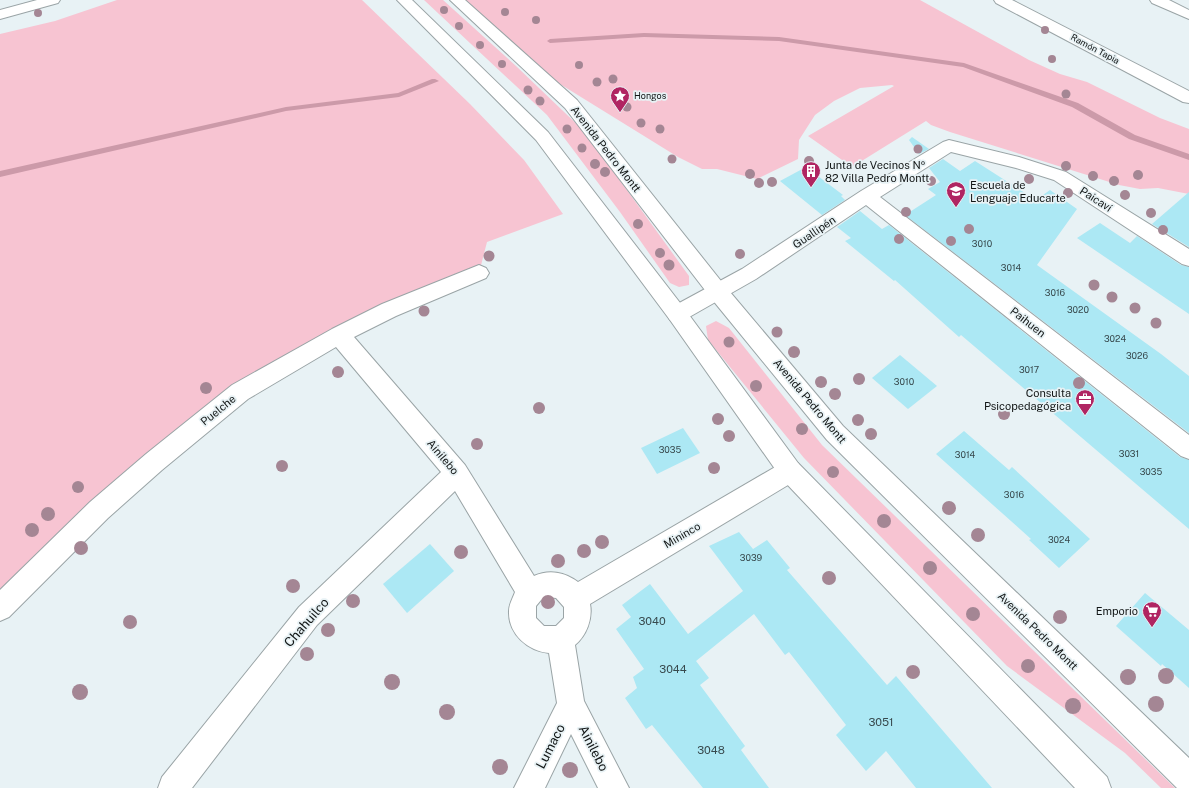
<svg xmlns="http://www.w3.org/2000/svg" width="1189" height="788" viewBox="0 0 1189 788" font-family="'Public Sans',sans-serif">
<style>
.green{fill:#f7c4d2}
.lines{fill:none;stroke-linecap:round;stroke-linejoin:round}
.stream{fill:#cc9aa9;fill-rule:evenodd}
.building{fill:#ace8f4}
.minor-casing{stroke:#9aa4a6;stroke-width:2}
.major-casing{stroke:#9aa4a6;stroke-width:2}
.minor{fill:#fff;fill-rule:evenodd}
.major{fill:#fff;fill-rule:evenodd}
.tree{fill:#a48694}
.labels{text-anchor:middle;stroke-width:3.5;stroke-linejoin:round;paint-order:stroke}
.far-street-label{font-size:9px;fill:#121616;stroke:#e8f2f5}
.far-poi-label{font-size:9px;fill:#121616;stroke:#e8f2f5;text-anchor:start}
.number-label{font-size:9px;fill:#384a4e}
.street-label{font-size:11px;fill:#121616;stroke:#e8f2f5}
.poi-label{font-size:11px;fill:#121616;stroke:#e8f2f5;text-anchor:start}
.near-number-label{font-size:11px;fill:#384a4e}
.near-street-label{font-size:13px;fill:#121616;stroke:#e8f2f5}
</style>
<rect width="100%" height="100%" fill="#e8f2f5"/>
<g class="green">
<path d="M117,0H362L470,104L524,160L563,214L487,242L479,273L240,392L0,608V34L55,21Z"/>
<path d="M424,0H443L516,66L585,132L689,276V285L679,287L670,283L620,212L547,115Z"/>
<path d="M460,0H920L1029,60L1060,74L1087,82L1160,118L1189,129V194L1158,188L1140,189L1119,185L950,132L931,125L926,121L852,167L808,136L894,86L892,85L860,88L834,101L815,115L799,140L798,159L757,179L717,169H702L678,157L547,76Z"/>
<path d="M716,321L729,328L822,445L1175,788H1161L1125,753L1007,666L804,458L708,340L706,326Z"/>
</g>
<g class="lines">
<g class="stream">
<path d="M644,33L779,37L964,63L1078,103L1135,135L1189,154V160L1129,139L1072,107L963,67L779,41L644,37L550,43L547,41L550,39Z"/>
<path d="M432,79H435L439,81L399,97L286,111L0,177V171L286,107L398,93Z"/>
</g>
</g>
<g class="building">
<path d="M912,137L929,149L919,154L909,140Z"/>
<path d="M943,159L960,171L975,161L1036,200L1050,190L1077,209L1037,265L1161,354L1189,376V433L905,215L936,195L928,189L940,182L929,168Z"/>
<path d="M806,167L843,195L841,196L845,200L822,215L780,181Z"/>
<path d="M1189,192V247L1152,224Z"/>
<path d="M860,211L882,229L889,225L1180,457L1189,460V529L961,335L959,337L895,280L894,281L845,241L851,238L837,227Z"/>
<path d="M1100,223L1130,243L1137,236L1181,265L1189,267V314L1077,238Z"/>
<path d="M900,355L937,386L908,409L872,378Z"/>
<path d="M683,428L700,453L657,474L641,448Z"/>
<path d="M964,431L1009,470L1012,467L1090,539L1059,568L1029,540L1031,539L936,454Z"/>
<path d="M739,532L753,549L767,540L790,568L787,570L887,685L896,676L992,788H916L886,751L866,771L836,735L846,725L789,652L785,655L754,614L696,661L709,678L700,685L745,746L741,750L769,788H703L652,725L646,729L625,698L637,688L633,677L644,669L616,629L631,617L622,605L650,584L688,634L743,591L709,546Z"/>
<path d="M430,544L454,571L407,613L383,584Z"/>
<path d="M1145,593L1189,630V688L1162,664L1161,666L1116,626Z"/>
</g>
<g class="lines">
<g class="minor-casing">
<g id="minor">
<path d="M37,0H60L58,3L0,19V10Z"/>
<path d="M994,0H1012L1189,91V103L1183,102L996,3Z"/>
<path d="M1150,0H1169L1189,10V19L1152,3Z"/>
<path d="M949,140L1019,157L1066,172L1189,249V266L1182,264L1054,180L1016,168L951,152L880,197L1189,435V459L1181,456L866,205L756,279L684,320L677,322L670,320L667,314L670,308L742,269L861,191L943,142Z"/>
<path d="M479,265L486,268L489,273L486,278L396,316L354,337L465,465L534,576C549,569 565,572 578,582L782,463L790,460L798,463L802,471L798,479L590,604C593,619 586,636 575,645L584,701L629,788H598L571,734L545,788H514L557,703L549,653C528,651 508,634 509,611C509,604 513,598 515,592L455,491L317,625L192,788H158L162,777L299,607L441,472L336,347L248,399L162,470L108,518L9,617L0,621V590L90,502L146,454L232,385L332,329L382,304ZM547,597L556,598L564,607V618L556,626H544L536,618V606L541,600Z"/>
</g>
</g>
<g class="major-casing">
<g id="major">
<path d="M397,0H412L548,132L684,308L798,463L1107,777L1111,788H1075L782,479L670,320L536,140Z"/>
<path d="M450,0H465L577,100L725,286L843,426L1189,758V788H1177L827,440L711,298L565,108Z"/>
</g>
</g>
<use href="#minor" class="minor"/>
<use href="#major" class="major"/>
</g>
<g class="tree">
<circle cx="444" cy="10" r="4"/>
<circle cx="505" cy="12" r="4"/>
<circle cx="38" cy="13" r="4"/>
<circle cx="536" cy="20" r="4"/>
<circle cx="459" cy="26" r="4"/>
<circle cx="1045" cy="30" r="4"/>
<circle cx="480" cy="45" r="4"/>
<circle cx="1052" cy="59" r="4"/>
<circle cx="502" cy="64" r="4"/>
<circle cx="579" cy="65" r="4"/>
<circle cx="613" cy="79" r="4.5"/>
<circle cx="597" cy="82" r="4.5"/>
<circle cx="528" cy="90" r="4.5"/>
<circle cx="1066" cy="94" r="4.5"/>
<circle cx="540" cy="101" r="4.5"/>
<circle cx="627" cy="107" r="4.5"/>
<circle cx="641" cy="123" r="4.5"/>
<circle cx="567" cy="129" r="4.5"/>
<circle cx="660" cy="129" r="4.5"/>
<circle cx="582" cy="148" r="4.5"/>
<circle cx="918" cy="149" r="4.5"/>
<circle cx="672" cy="159" r="4.5"/>
<circle cx="809" cy="161" r="5"/>
<circle cx="595" cy="164" r="5"/>
<circle cx="1066" cy="166" r="5"/>
<circle cx="605" cy="172" r="5"/>
<circle cx="750" cy="174" r="5"/>
<circle cx="1138" cy="175" r="5"/>
<circle cx="1093" cy="176" r="5"/>
<circle cx="1029" cy="179" r="5"/>
<circle cx="931" cy="181" r="5"/>
<circle cx="1114" cy="181" r="5"/>
<circle cx="772" cy="182" r="5"/>
<circle cx="759" cy="183" r="5"/>
<circle cx="1068" cy="193" r="5"/>
<circle cx="1125" cy="195" r="5"/>
<circle cx="906" cy="212" r="5"/>
<circle cx="1151" cy="213" r="5"/>
<circle cx="638" cy="224" r="5"/>
<circle cx="969" cy="229" r="5"/>
<circle cx="1163" cy="230" r="5"/>
<circle cx="899" cy="239" r="5"/>
<circle cx="951" cy="241" r="5"/>
<circle cx="660" cy="253" r="5"/>
<circle cx="740" cy="254" r="5"/>
<circle cx="489" cy="256" r="5.5"/>
<circle cx="669" cy="265" r="5.5"/>
<circle cx="1094" cy="285" r="5.5"/>
<circle cx="1112" cy="297" r="5.5"/>
<circle cx="1135" cy="308" r="5.5"/>
<circle cx="424" cy="311" r="5.5"/>
<circle cx="1156" cy="323" r="5.5"/>
<circle cx="777" cy="332" r="5.5"/>
<circle cx="729" cy="342" r="5.5"/>
<circle cx="794" cy="352" r="6"/>
<circle cx="338" cy="372" r="6"/>
<circle cx="859" cy="379" r="6"/>
<circle cx="821" cy="382" r="6"/>
<circle cx="1079" cy="383" r="6"/>
<circle cx="756" cy="386" r="6"/>
<circle cx="206" cy="388" r="6"/>
<circle cx="835" cy="394" r="6"/>
<circle cx="539" cy="408" r="6"/>
<circle cx="1004" cy="414" r="6"/>
<circle cx="718" cy="419" r="6"/>
<circle cx="858" cy="420" r="6"/>
<circle cx="802" cy="429" r="6"/>
<circle cx="871" cy="434" r="6"/>
<circle cx="729" cy="436" r="6"/>
<circle cx="477" cy="444" r="6"/>
<circle cx="282" cy="466" r="6"/>
<circle cx="714" cy="468" r="6"/>
<circle cx="833" cy="472" r="6"/>
<circle cx="78" cy="487" r="6"/>
<circle cx="949" cy="508" r="7"/>
<circle cx="48" cy="514" r="7"/>
<circle cx="884" cy="521" r="7"/>
<circle cx="32" cy="530" r="7"/>
<circle cx="978" cy="535" r="7"/>
<circle cx="602" cy="542" r="7"/>
<circle cx="81" cy="548" r="7"/>
<circle cx="584" cy="551" r="7"/>
<circle cx="461" cy="552" r="7"/>
<circle cx="558" cy="561" r="7"/>
<circle cx="930" cy="568" r="7"/>
<circle cx="829" cy="578" r="7"/>
<circle cx="293" cy="586" r="7"/>
<circle cx="353" cy="601" r="7"/>
<circle cx="548" cy="602" r="7"/>
<circle cx="973" cy="614" r="7"/>
<circle cx="1060" cy="617" r="7"/>
<circle cx="130" cy="622" r="7"/>
<circle cx="328" cy="630" r="7"/>
<circle cx="307" cy="654" r="7"/>
<circle cx="1028" cy="666" r="7"/>
<circle cx="913" cy="672" r="7"/>
<circle cx="1166" cy="676" r="8"/>
<circle cx="1128" cy="677" r="8"/>
<circle cx="392" cy="682" r="8"/>
<circle cx="80" cy="692" r="8"/>
<circle cx="1156" cy="704" r="8"/>
<circle cx="1073" cy="706" r="8"/>
<circle cx="447" cy="712" r="8"/>
<circle cx="500" cy="767" r="8"/>
<circle cx="570" cy="770" r="8"/>
</g>
<defs>
<g id="sight-pin" transform="scale(1)"><path d="M0 17L-7.5 6A9.5 9.5 0 1 1 7.5 6Z" fill="#b02562" stroke="#e8f2f5"/><path d="M0-6L1.8-2.2L6-1.7L2.9 1.2L3.7 5.4L0 3.3L-3.7 5.4L-2.9 1.2L-6-1.7L-1.8-2.2Z" fill="#fff"/></g>
<g id="building-pin" transform="scale(1)"><path d="M0 17L-7.5 6A9.5 9.5 0 1 1 7.5 6Z" fill="#b02562" stroke="#e8f2f5"/><path d="M-4-6H4V6H1V3H-1V6H-4ZM-2.5-4.3h1.7v1.8h-1.7ZM.8-4.3h1.7v1.8H.8ZM-2.5-1h1.7V.8h-1.7ZM.8-1h1.7V.8H.8Z" fill="#fff"/></g>
<g id="school-pin" transform="scale(1)"><path d="M0 17L-7.5 6A9.5 9.5 0 1 1 7.5 6Z" fill="#b02562" stroke="#e8f2f5"/><path d="M0-5L7-2L0 1L-7-2ZM-4 1L0 2.5L4 1V4Q0 6-4 4Z" fill="#fff"/></g>
<g id="office-pin" transform="scale(1)"><path d="M0 17L-7.5 6A9.5 9.5 0 1 1 7.5 6Z" fill="#b02562" stroke="#e8f2f5"/><path d="M-6-3h4V-5.5h4V-3h4V5H-6ZM-1-4.5V-3h2v-1.5ZM-6 0V1H6V0Z" fill="#fff"/></g>
<g id="supermarket-pin" transform="scale(1)"><path d="M0 17L-7.5 6A9.5 9.5 0 1 1 7.5 6Z" fill="#b02562" stroke="#e8f2f5"/><path d="M-6-5.5h2.5l.6 2H6L4.5 2H-2.5L-4.4-4H-6ZM-1.5 3.2a1.3 1.3 0 1 0 .1 0ZM3 3.2a1.3 1.3 0 1 0 .1 0Z" fill="#fff"/></g>
</defs>
<g fill-rule="evenodd">
<use href="#sight-pin" x="620" y="96"/>
<use href="#building-pin" x="811" y="171"/>
<use href="#school-pin" x="956" y="191"/>
<use href="#office-pin" x="1085" y="399"/>
<use href="#supermarket-pin" x="1152" y="611"/>
</g>
<g class="labels">
<g class="far-street-label">
<text transform="translate(1095 49) rotate(28)" y="3">Ramón Tapia</text>
</g>
<g class="far-poi-label">
<text x="634" y="99">Hongos</text>
</g>
<g class="number-label">
<text x="982" y="247">3010</text>
<text x="1011" y="271">3014</text>
<text x="1055" y="296">3016</text>
<text x="1078" y="313">3020</text>
<text x="1115" y="342">3024</text>
<text x="1137" y="359">3026</text>
<text x="1029" y="373">3017</text>
<text x="904" y="385">3010</text>
<text x="670" y="453">3035</text>
<text x="1129" y="457">3031</text>
<text x="965" y="458">3014</text>
<text x="1151" y="475">3035</text>
<text x="1014" y="498">3016</text>
<text x="1059" y="543">3024</text>
<text x="751" y="561">3039</text>
</g>
<g class="street-label">
<text transform="translate(606 149) rotate(52)" y="4">Avenida Pedro Montt</text>
<text transform="translate(1096 199) rotate(33)" y="4">Paicaví</text>
<text transform="translate(814 232) rotate(-34)" y="4">Guallipén</text>
<text transform="translate(1028 322) rotate(38)" y="4">Paihuen</text>
<text transform="translate(810 401) rotate(50)" y="4">Avenida Pedro Montt</text>
<text transform="translate(218 410) rotate(-39)" y="4">Puelche</text>
<text transform="translate(443 457) rotate(50)" y="4">Ainilebo</text>
<text transform="translate(682 535) rotate(-30)" y="4">Mininco</text>
<text transform="translate(1038 631) rotate(44)" y="4">Avenida Pedro Montt</text>
</g>
<g class="poi-label">
<text x="825" y="169">Junta de Vecinos Nº<tspan x="825" dy="13">82 Villa Pedro Montt</tspan></text>
<text x="970" y="189">Escuela de<tspan x="970" dy="13">Lenguaje Educarte</tspan></text>
<text x="1071" y="397" text-anchor="end">Consulta<tspan x="1071" dy="13">Psicopedagógica</tspan></text>
<text x="1138" y="615" text-anchor="end">Emporio</text>
</g>
<g class="near-number-label">
<text x="652" y="625">3040</text>
<text x="673" y="673">3044</text>
<text x="881" y="726">3051</text>
<text x="711" y="754">3048</text>
</g>
<g class="near-street-label">
<text transform="translate(306 622) rotate(-49)" y="5">Chahuilco</text>
<text transform="translate(550 746) rotate(-63)" y="5">Lumaco</text>
<text transform="translate(594 748) rotate(63)" y="5">Ainilebo</text>
</g>
</g>
</svg>
